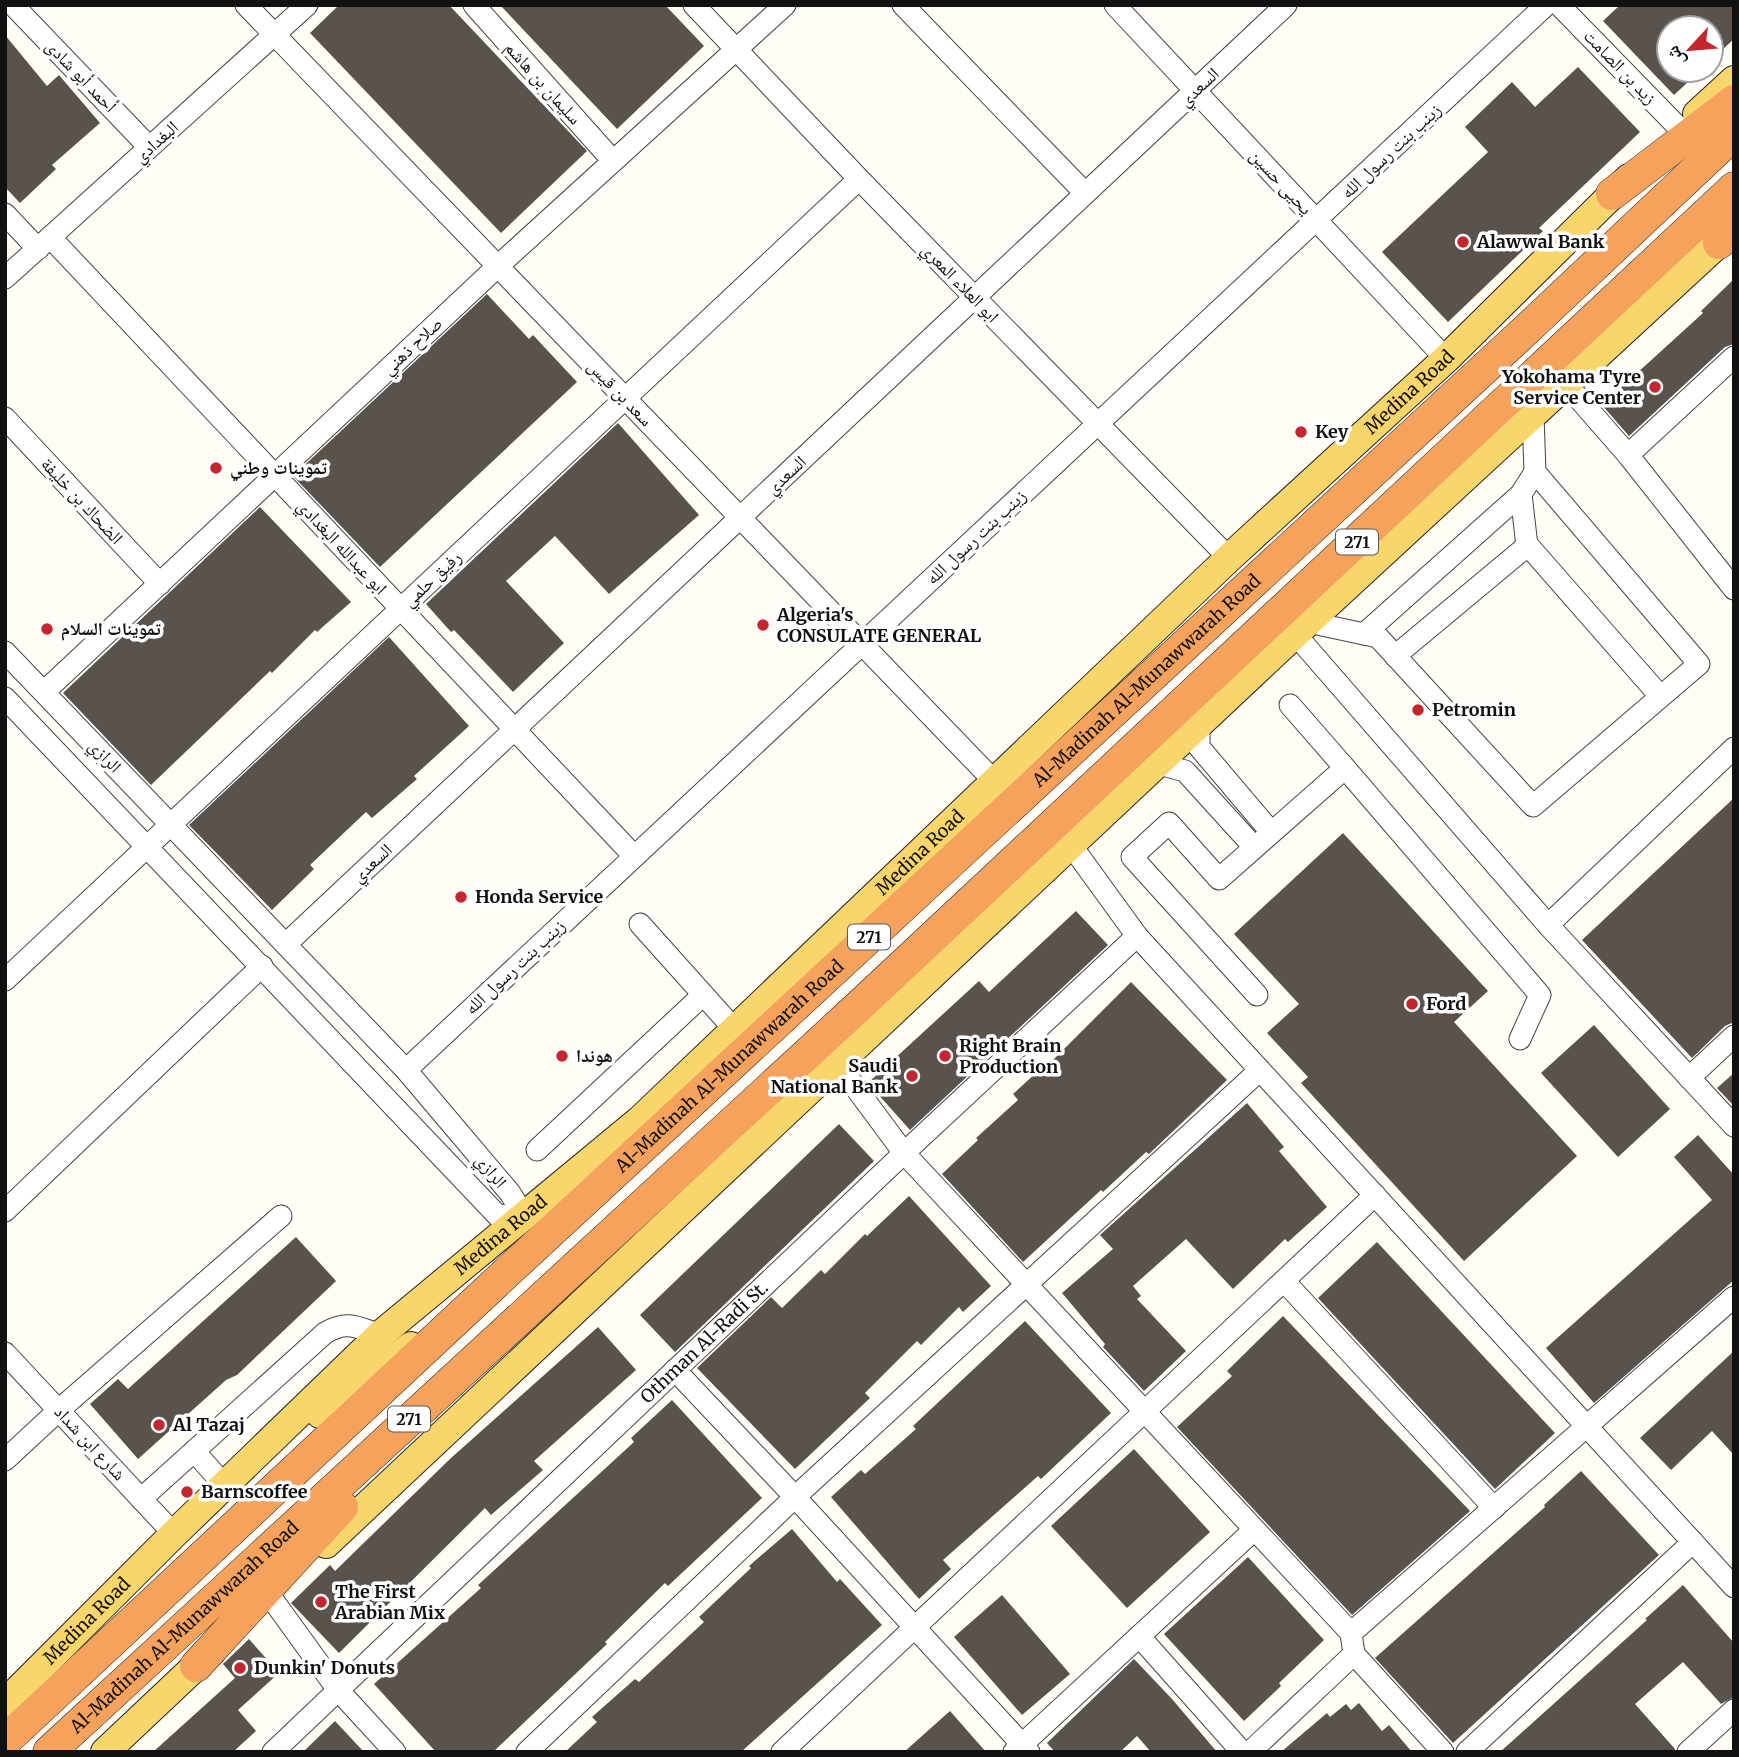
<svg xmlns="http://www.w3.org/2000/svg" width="1739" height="1757" viewBox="0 0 1739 1757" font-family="Merriweather,'Noto Naskh Arabic',serif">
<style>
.building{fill:#5a524d}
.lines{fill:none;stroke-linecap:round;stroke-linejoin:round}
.minor-casing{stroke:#444;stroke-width:23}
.major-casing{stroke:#222;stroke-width:30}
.highway-casing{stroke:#222;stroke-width:33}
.minor{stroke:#fff;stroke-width:21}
.major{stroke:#f9d66b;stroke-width:28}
.highway{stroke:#f5a25d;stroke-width:32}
.poi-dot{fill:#c4262e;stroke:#fff;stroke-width:2.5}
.labels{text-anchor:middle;stroke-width:7;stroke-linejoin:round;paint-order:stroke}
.shield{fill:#fff;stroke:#585858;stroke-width:2}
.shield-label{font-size:16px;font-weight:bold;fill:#111}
.street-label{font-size:18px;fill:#111;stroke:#fff}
.poi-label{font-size:18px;font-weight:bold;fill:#111;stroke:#fff;text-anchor:start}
</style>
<rect width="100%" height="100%" fill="#fffdf5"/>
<g class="building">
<path d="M339,5H449L587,151L501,233L310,33Z"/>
<path d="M500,5H665L704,46L617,129Z"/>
<path d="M1620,5H1734V39L1711,60V28H1669V70H1701L1674,95L1603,21Z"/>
<path d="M5,35L47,86L59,75L100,123L52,165L56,169L20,203L5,187Z"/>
<path d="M1578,67L1640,132L1539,228L1543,231L1448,322L1382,252L1488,152L1465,127L1512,82L1535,107Z"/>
<path d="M1734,279V344L1725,347L1629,436L1602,405L1703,313L1701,311Z"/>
<path d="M487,294L529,339L533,335L577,382L380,567L293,476Z"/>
<path d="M618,423L699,515L609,594L555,536L506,581L564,643L513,692L454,630L451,632L426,604Z"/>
<path d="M260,507L351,602L317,632L315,630L272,673L270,671L151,785L63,693Z"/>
<path d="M389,637L469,726L414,776L417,779L372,818L366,812L310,865L314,869L272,910L189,825Z"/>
<path d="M1734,798V1022L1725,1026L1692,1058L1582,940Z"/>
<path d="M1343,833L1488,991L1454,1022L1577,1156L1464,1261L1301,1083L1308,1077L1267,1033L1299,1004L1234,934Z"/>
<path d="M1076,911L1108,945L910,1130L868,1083L979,981L989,992Z"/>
<path d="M1131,982L1227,1080L1149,1154L1146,1152L1103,1192L1101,1190L1023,1262L942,1174L978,1140L976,1138L1018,1100L1013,1094L1049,1061L1051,1062Z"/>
<path d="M1594,1025L1670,1109L1618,1157L1541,1073Z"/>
<path d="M1734,1073V1106L1717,1088Z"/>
<path d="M1247,1103L1284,1147L1279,1151L1327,1207L1288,1242L1285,1239L1233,1289L1186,1239L1133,1286L1141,1296L1137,1299L1186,1351L1144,1391L1103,1347L1105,1344L1062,1293L1113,1249L1100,1235Z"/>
<path d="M839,1124L874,1161L675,1352L640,1315Z"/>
<path d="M1698,1135L1734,1175V1280L1594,1403L1546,1348L1712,1200L1674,1157Z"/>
<path d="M909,1196L991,1286L963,1312L959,1307L921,1345L917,1341L865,1393L870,1398L795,1469L697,1368L771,1297L782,1308L821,1270L825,1274L865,1234L867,1236Z"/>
<path d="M296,1237L336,1281L237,1375L226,1380L138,1459L90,1404L118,1379L128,1389Z"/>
<path d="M1377,1242L1555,1433L1495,1489L1318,1298Z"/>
<path d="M1283,1316L1470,1511L1352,1615L1177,1427L1232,1376L1227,1371Z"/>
<path d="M1025,1321L1111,1413L1041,1479L1038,1476L943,1560L951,1569L919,1599L831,1497L861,1470L865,1474L916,1429L913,1426Z"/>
<path d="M598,1327L636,1370L534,1461L543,1470L491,1515L485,1508L339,1653L291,1603L330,1565L335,1571L451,1458Z"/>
<path d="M1734,1351V1455L1712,1431L1671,1470L1640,1438Z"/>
<path d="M672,1400L762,1498L668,1586L665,1583L605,1642L607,1644L493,1752H436L374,1684L481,1588L478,1585L634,1442L631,1438Z"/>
<path d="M1134,1449L1210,1532L1127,1608L1051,1526Z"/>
<path d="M1581,1471L1659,1555L1453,1743L1375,1658L1545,1507L1544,1505Z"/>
<path d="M792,1529L837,1582L840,1579L882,1625L741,1752H565L597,1722L592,1717L635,1679L639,1682L704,1622L699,1617L751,1568L749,1566Z"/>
<path d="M1248,1557L1324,1640L1279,1683L1281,1686L1244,1721L1164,1634Z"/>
<path d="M1683,1585L1734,1643V1697L1721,1704L1683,1662L1635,1704L1675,1749V1752H1500L1647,1620L1645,1619Z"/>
<path d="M1002,1595L1070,1674L1022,1715L954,1637Z"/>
<path d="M249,1639L279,1673L238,1710L256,1731L233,1752H153L235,1678L223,1664Z"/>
<path d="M1134,1659L1172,1699L1217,1752H1151L1137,1736L1120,1752H1055L1047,1743Z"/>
<path d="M1359,1703L1382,1731L1389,1725L1412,1752H1281L1327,1713L1330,1717L1346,1704L1351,1710Z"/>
<path d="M950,1711L986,1752H904Z"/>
<path d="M335,1721L364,1752H303Z"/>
</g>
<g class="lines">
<g class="minor-casing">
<g id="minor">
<path d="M13,5L149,147"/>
<path d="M246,5L994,781"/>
<path d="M474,5L613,161"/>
<path d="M694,5L859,179L1229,558"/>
<path d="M903,5L1085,193"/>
<path d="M1115,5L1446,359"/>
<path d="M1559,5L1680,129"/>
<path d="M5,214L38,249"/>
<path d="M50,237L634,856"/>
<path d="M5,278L307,5"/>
<path d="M1567,385L1628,455L1734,589"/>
<path d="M5,418L160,584"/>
<path d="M1628,455L1734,357"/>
<path d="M1526,543L1660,696"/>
<path d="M1308,622L1378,637L1533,806L1699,664L1535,472L1533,416"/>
<path d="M1295,634L1548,925L1734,1126"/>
<path d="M1364,634L1521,494L1535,472"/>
<path d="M5,652L406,1070L510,1193L523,1214L498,1216L5,698"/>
<path d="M1395,656L1527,546L1521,494"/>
<path d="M44,692L498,266L785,5"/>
<path d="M1199,726V747L1271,832"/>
<path d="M1159,764L1185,771L1254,847"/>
<path d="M1345,768L1540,995L1520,1039"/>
<path d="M1071,845L1137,936L1734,1587"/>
<path d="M640,924L735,1030"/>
<path d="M1548,925L1734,748"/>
<path d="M286,944L1286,5"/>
<path d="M5,980L859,179"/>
<path d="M1257,995L1132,857L1169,823L1219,879L1345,768L1290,705"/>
<path d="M838,1064L904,1153L1351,1633L1354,1654L1443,1752"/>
<path d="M406,1070L1546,5"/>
<path d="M1689,1078L1734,1036"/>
<path d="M537,1150L703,995"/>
<path d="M5,1211L262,966"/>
<path d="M1284,1281L1494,1508"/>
<path d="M5,1353L174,1534"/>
<path d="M675,1370L795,1497L1029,1752"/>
<path d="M194,1451L225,1486"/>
<path d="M5,1460L59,1410L281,1216"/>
<path d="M141,1499L325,1333C347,1320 357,1327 380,1335"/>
<path d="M270,1596L338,1690L395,1752"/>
<path d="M1351,1633L1734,1297"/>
<path d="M1139,1636L1242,1752"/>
<path id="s1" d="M273,1752L904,1153L1137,936"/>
<path d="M527,1752L795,1497L1260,1070"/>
<path d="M782,1752L1375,1195"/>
<path d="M1014,1752L1254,1530"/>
<path d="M1250,1752L1354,1654"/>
<path d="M1467,1752L1693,1542"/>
<path d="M1688,1752L1734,1710"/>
</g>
</g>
<g class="major-casing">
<g id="major">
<path d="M1697,114L1734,80"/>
<path d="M320,1414L411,1346"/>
<path d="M326,1544L1295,634L1734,229"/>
<path id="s2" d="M5,1703L174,1534L380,1335L641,1119L1229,558L1446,359L1629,178"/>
<path d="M105,1752L212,1651"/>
</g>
</g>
<g class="highway-casing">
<g id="highway">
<path d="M1612,194L1734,101"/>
<path d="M1719,243L1734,227"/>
<path d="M196,1666L342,1507"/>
<path id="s3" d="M5,1741L505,1274L1527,329L1734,134"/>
<path id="s4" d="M49,1752L858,1007L1734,188"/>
</g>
</g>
<use href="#minor" class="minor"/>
<use href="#major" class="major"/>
<use href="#highway" class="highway"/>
</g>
<g class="poi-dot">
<circle cx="1463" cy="242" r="7"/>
<circle cx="1655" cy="387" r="7"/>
<circle cx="1301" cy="432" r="7"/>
<circle cx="216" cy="468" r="7"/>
<circle cx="763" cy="625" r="7"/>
<circle cx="47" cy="629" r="7"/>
<circle cx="1418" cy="710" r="7"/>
<circle cx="461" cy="897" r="7"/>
<circle cx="1412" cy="1004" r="7"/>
<circle cx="562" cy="1056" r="7"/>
<circle cx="945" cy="1056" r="7"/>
<circle cx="912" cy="1076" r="7"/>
<circle cx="159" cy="1425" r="7"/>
<circle cx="187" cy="1492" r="7"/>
<circle cx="321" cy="1602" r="7"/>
<circle cx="240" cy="1668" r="7"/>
</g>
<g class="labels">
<g class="shield">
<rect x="1336" y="529.5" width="42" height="25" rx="5"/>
<rect x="848" y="924.5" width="42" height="25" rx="5"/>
<rect x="388" y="1406.5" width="42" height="25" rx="5"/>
</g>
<g class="shield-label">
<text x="1357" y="548">271</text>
<text x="869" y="943">271</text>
<text x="409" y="1425">271</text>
</g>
<g class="street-label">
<text transform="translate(1620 67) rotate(46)" y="6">زيد بن الصامت</text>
<text transform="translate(81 76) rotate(46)" y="6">أحمد أبو شادى</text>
<text transform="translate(543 83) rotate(48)" y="6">سليمان بن هاشم</text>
<text transform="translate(1199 87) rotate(-43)" y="6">السعدي</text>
<text transform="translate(156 142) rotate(-42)" y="6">البغدادي</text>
<text transform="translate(1391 151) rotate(-43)" y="6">زينب بنت رسول الله</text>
<text transform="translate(1281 182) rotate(47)" y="6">يحيى حسين</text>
<text transform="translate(960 283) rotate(46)" y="6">ابو العلاء المعري</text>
<text transform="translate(412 346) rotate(-43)" y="6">صلاح ذهني</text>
<text transform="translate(620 393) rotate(46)" y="6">سعد بن قيس</text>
<text dy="6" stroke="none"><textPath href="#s2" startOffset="1922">Medina Road</textPath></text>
<text transform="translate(786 475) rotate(-43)" y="6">السعدي</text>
<text transform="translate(82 501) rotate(47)" y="6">الضحاك بن خليفة</text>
<text transform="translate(976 537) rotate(-43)" y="6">زينب بنت رسول الله</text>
<text transform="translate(342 547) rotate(47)" y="6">ابو عبدالله البغدادي</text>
<text transform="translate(432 579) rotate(-43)" y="6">رفيق حلمي</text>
<text dy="6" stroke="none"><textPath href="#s3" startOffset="1558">Al-Madinah Al-Munawwarah Road</textPath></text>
<text transform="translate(105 756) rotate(46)" y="6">الرازي</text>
<text dy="6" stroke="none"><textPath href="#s2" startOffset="1250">Medina Road</textPath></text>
<text transform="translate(372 863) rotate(-43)" y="6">السعدي</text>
<text transform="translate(515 967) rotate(-43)" y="6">زينب بنت رسول الله</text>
<text dy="6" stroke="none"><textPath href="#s3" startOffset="990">Al-Madinah Al-Munawwarah Road</textPath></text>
<text transform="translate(491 1171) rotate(50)" y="6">الرازي</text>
<text dy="6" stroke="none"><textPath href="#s2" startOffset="682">Medina Road</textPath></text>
<text dy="6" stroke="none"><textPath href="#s1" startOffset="595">Othman Al-Radi St.</textPath></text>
<text transform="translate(90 1443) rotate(47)" y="6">شارع ابن شداد</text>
<text dy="6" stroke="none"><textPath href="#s2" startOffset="116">Medina Road</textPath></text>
<text dy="6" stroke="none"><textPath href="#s4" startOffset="184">Al-Madinah Al-Munawwarah Road</textPath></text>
</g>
<g class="poi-label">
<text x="1477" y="248">Alawwal Bank</text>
<text x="1641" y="383" text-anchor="end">Yokohama Tyre<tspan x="1641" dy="21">Service Center</tspan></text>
<text x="1315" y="438">Key</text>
<text x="230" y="474">تموينات وطني</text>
<text x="777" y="621">Algeria's<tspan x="777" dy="21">CONSULATE GENERAL</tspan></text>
<text x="61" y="635">تموينات السلام</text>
<text x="1432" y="716">Petromin</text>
<text x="475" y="903">Honda Service</text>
<text x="1426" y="1010">Ford</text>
<text x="959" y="1052">Right Brain<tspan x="959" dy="21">Production</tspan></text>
<text x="576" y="1062">هوندا</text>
<text x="898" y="1072" text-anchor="end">Saudi<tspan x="898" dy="21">National Bank</tspan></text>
<text x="173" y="1431">Al Tazaj</text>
<text x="201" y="1498">Barnscoffee</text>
<text x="335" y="1598">The First<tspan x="335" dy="21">Arabian Mix</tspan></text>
<text x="254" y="1674">Dunkin' Donuts</text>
</g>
</g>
<rect width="1739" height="1757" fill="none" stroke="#111111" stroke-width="14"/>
<g transform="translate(1690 49) rotate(244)"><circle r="33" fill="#ffffff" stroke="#a0a0a0" stroke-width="2"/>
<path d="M0-5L12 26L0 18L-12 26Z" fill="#c4262e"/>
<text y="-10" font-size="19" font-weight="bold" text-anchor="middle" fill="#111111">ش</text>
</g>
</svg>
